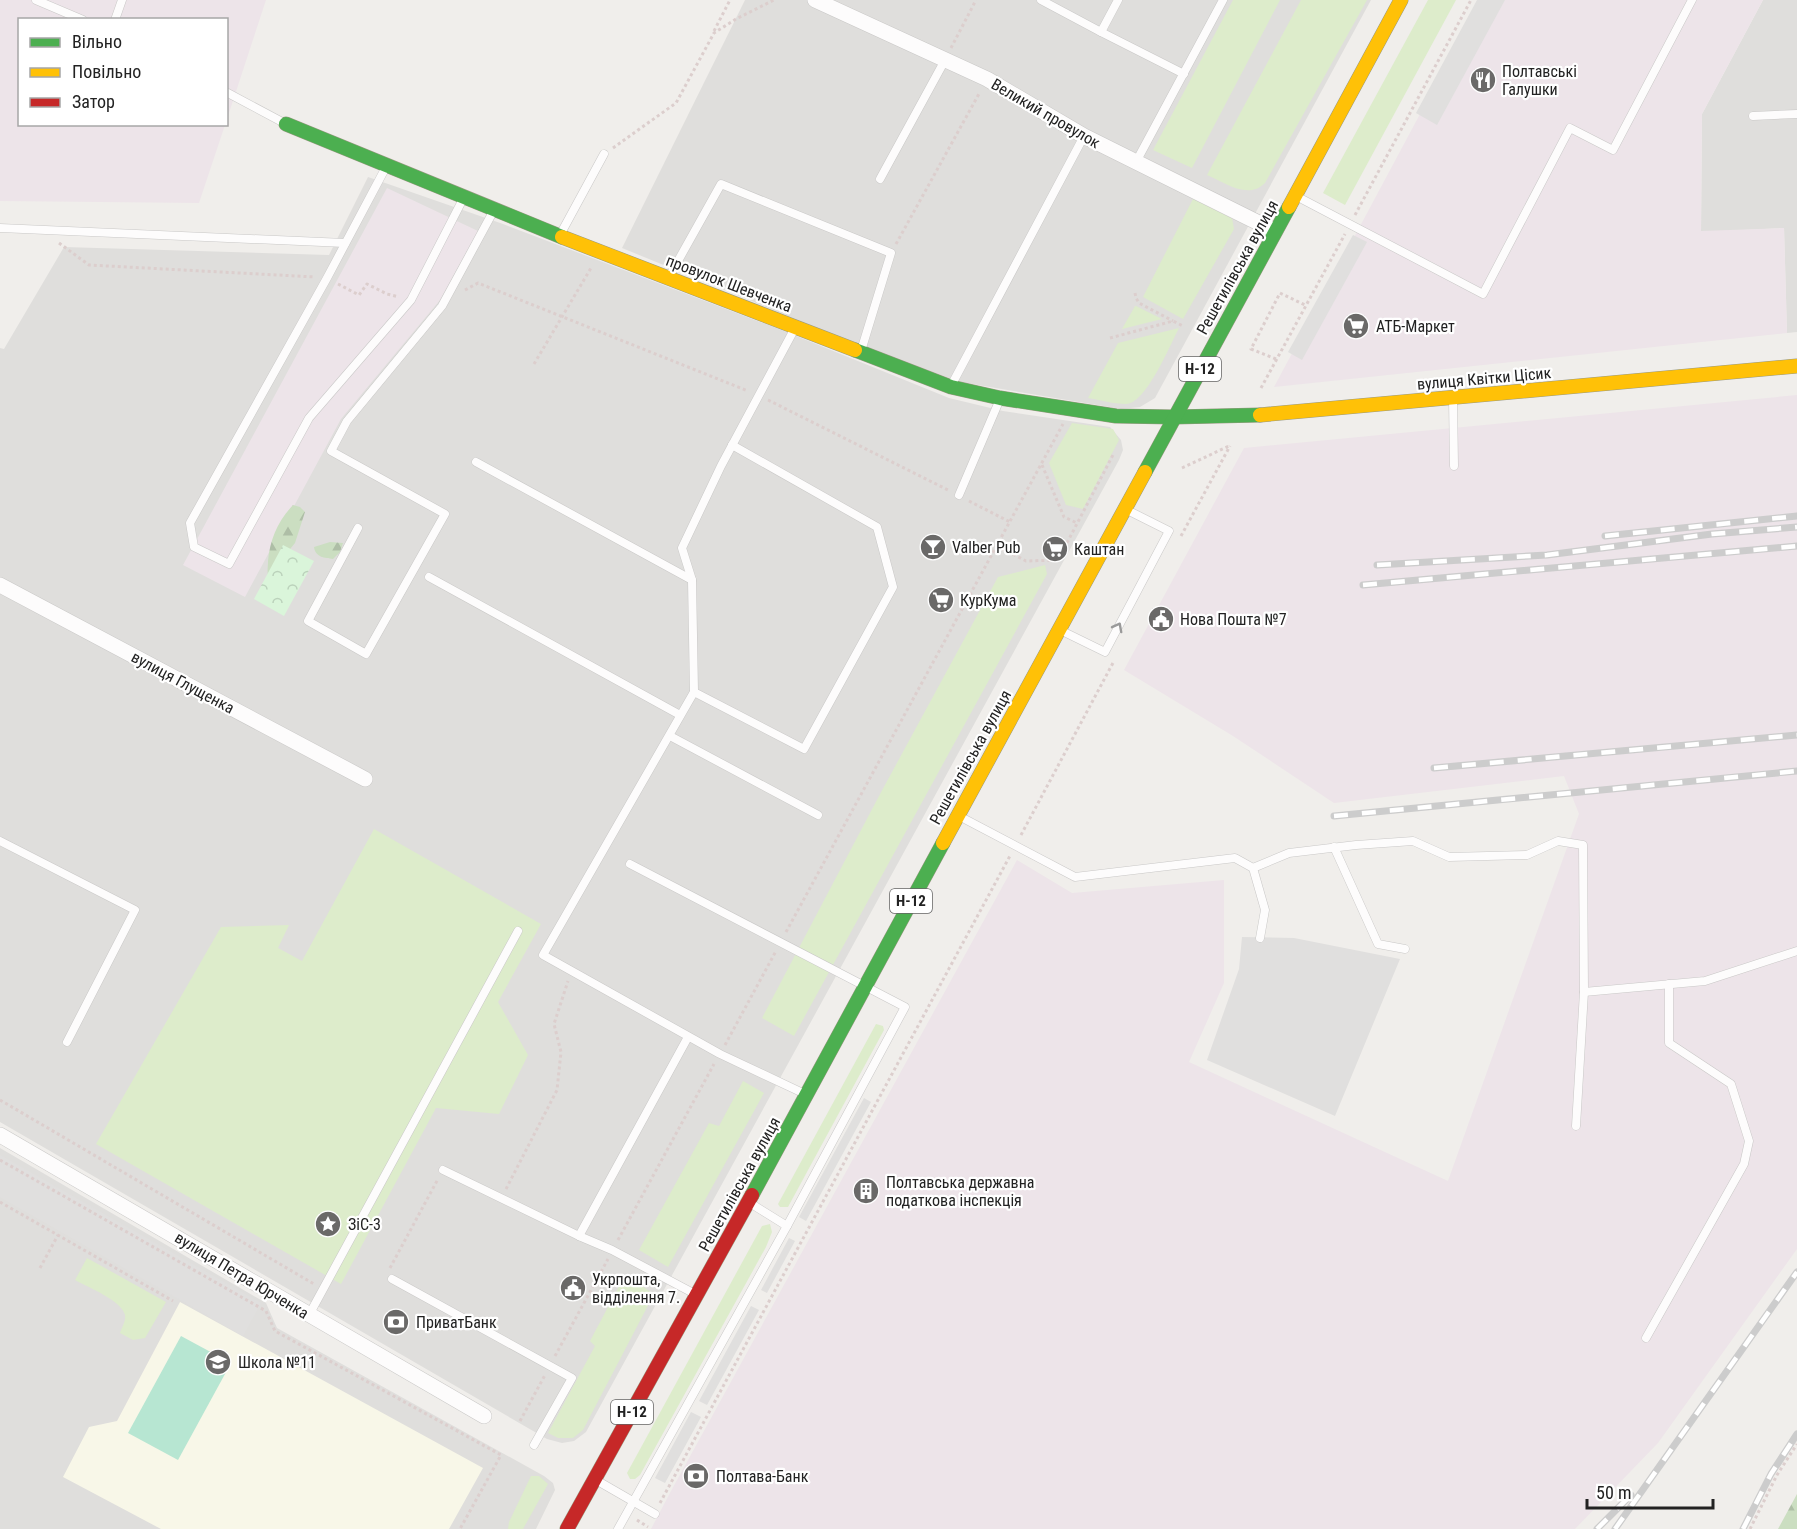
<svg xmlns="http://www.w3.org/2000/svg" width="1797" height="1529" viewBox="0 0 1797 1529" font-family="'Roboto Condensed',sans-serif">
<style>
.residential{fill:#dfdedc}
.industrial{fill:#ede4e9}
.education{fill:#f8f7e8}
.grass{fill:#ddeccb}
.forest{fill:url(#forest-firs)}
.park{fill:url(#park-crowns)}
.pitch{fill:#b7e6d2}
.parking{fill:#e0dfde}
.lines{fill:none;stroke-linecap:round;stroke-linejoin:round}
.lane-casing{stroke:#c9c8c7;stroke-width:9}
.street-casing{stroke:#c9c8c7;stroke-width:16}
.fast-casing{stroke:#999a82;stroke-width:15}
.slow-casing{stroke:#999a82;stroke-width:15}
.jam-casing{stroke:#999a82;stroke-width:15}
.path{stroke:#dccecd;stroke-width:3;stroke-dasharray:3 3;stroke-linecap:butt}
.lane{stroke:#fdfcfc;stroke-width:8}
.street{stroke:#fdfcfc;stroke-width:15}
.fast{stroke:#4caf50;stroke-width:14}
.slow{stroke:#ffc107;stroke-width:14}
.jam{stroke:#c62828;stroke-width:14}
.rail-casing{stroke:#ccc;stroke-width:7}
.rail{stroke:#fff;stroke-width:4.5;stroke-dasharray:14;stroke-linecap:butt}
.oneway{stroke:#9a9a9a}
.labels{text-anchor:middle;stroke-width:4.5;stroke-linejoin:round;paint-order:stroke}
.shield{fill:#fff;stroke:#646464;stroke-width:1.5}
.shield-label{font-size:15px;font-weight:bold;fill:#222}
.poi-label{font-size:16px;fill:#222;stroke:#fff;text-anchor:start}
.street-label{font-size:16px;fill:#222;stroke:#fff}
</style>
<defs>
<pattern id="forest-firs" width="22" height="20" patternUnits="userSpaceOnUse" patternTransform="scale(1.5)"><rect width="22" height="20" fill="#cbdec1"/><path d="M5 1l3.5 6h-7zM16 11l3.5 6h-7z" fill="#aebea6"/></pattern>
<pattern id="park-crowns" width="20" height="18" patternUnits="userSpaceOnUse" patternTransform="scale(1.5)"><rect width="20" height="18" fill="#daf5da"/><path d="M2 6a3 3 0 1 1 6 0M12 15a3 3 0 1 1 6 0" fill="none" stroke="#bbd2bb"/></pattern>
</defs>
<rect width="100%" height="100%" fill="#f0eeeb"/>
<g class="residential">
<path d="M745,0H1371L1155,398L1140,407L1121,409L960,382L869,349L622,248Z"/>
<path d="M1763,0H1797V332L1787,333L1784,228L1701,232L1702,114Z"/>
<path d="M368,177L503,224L784,331L949,398L1003,411L1110,427L1121,440L1123,450L1119,460L586,1432L574,1441L562,1443L547,1439L0,1122V348L4,349L64,247L329,255Z"/>
<path d="M0,1148L266,1303L277,1328L544,1476L553,1483L555,1490L536,1529H0Z"/>
</g>
<g class="industrial">
<path d="M0,0H266L227,119L226,20H20V124L225,125L199,203L0,201Z"/>
<path d="M1481,0H1763L1702,114L1701,231L1784,228L1787,333L1274,387Z"/>
<path d="M387,188L478,231L440,300L341,419L245,597L183,565Z"/>
<path d="M1797,395V1249L1658,1443L1575,1529H651L671,1491L1017,860L1072,893L1224,880V983L1189,1062L1448,1181L1579,814L1564,776L1334,803L1233,736L1124,670L1244,448Z"/>
</g>
<path class="education" d="M180,1302L483,1468L449,1529H161L63,1477L89,1427L117,1421Z"/>
<g class="grass">
<path d="M1233,0H1280L1192,168L1153,150Z"/>
<path d="M1301,0H1367L1265,183C1248,200 1226,183 1207,175Z"/>
<path d="M1428,0H1456L1345,205L1323,193Z"/>
<path d="M1195,195L1232,218L1234,229L1183,319L1143,297Z"/>
<path d="M1135,306H1136L1162,319L1122,329Z"/>
<path d="M1179,328C1170,345 1146,404 1126,404C1114,404 1100,400 1088,398L1118,343Z"/>
<path d="M1072,423L1113,429L1119,440L1083,509L1066,505L1049,463Z"/>
<path d="M1045,565L1047,574L794,1036L762,1018L879,796L998,577Z"/>
<path d="M374,829L541,924L498,1002L528,1055L499,1114L436,1108L341,1284L96,1144L221,927L289,925L278,948L302,961Z"/>
<path d="M876,1024L883,1026L884,1030L788,1207H780L778,1204Z"/>
<path d="M743,1081L764,1093L668,1267L639,1250L709,1123L719,1126Z"/>
<path d="M770,1224L772,1232L766,1247L640,1475L635,1479H630L627,1473L762,1226Z"/>
<path d="M87,1258L166,1302L145,1338L133,1340L120,1333C122,1327 126,1321 125,1315C122,1301 88,1287 75,1280Z"/>
<path d="M625,1275L654,1294L583,1430L573,1438H558L548,1433L595,1346L590,1341Z"/>
<path d="M531,1476H539L548,1484L523,1529H508L509,1522Z"/>
</g>
<g class="forest">
<path d="M293,505L300,507L305,512L295,543L268,576C267,570 268,567 268,561C270,539 278,521 293,505Z"/>
<path d="M330,542L343,543L340,552L333,559C325,558 315,557 314,547Z"/>
<path d="M1797,1494V1529H1778Z"/>
</g>
<path class="park" d="M283,545L314,561L284,616L254,599Z"/>
<path class="pitch" d="M181,1336L231,1363L178,1460L128,1433Z"/>
<g class="parking">
<path d="M1477,0H1505L1437,125L1416,113Z"/>
<path d="M1353,235L1367,242L1302,360L1288,352Z"/>
<path d="M1242,937L1294,938L1400,959L1335,1116L1207,1060L1239,969Z"/>
<path d="M864,1098L871,1102L806,1221L799,1217Z"/>
<path d="M0,1155L261,1303L243,1336L0,1197Z"/>
<path d="M789,1238L795,1241L767,1293L761,1290Z"/>
<path d="M751,1306L759,1310L707,1405L699,1401Z"/>
<path d="M691,1412L701,1417L665,1483L655,1478Z"/>
</g>
<g class="lines">
<g class="lane-casing">
<g id="lane">
<path d="M36,0L83,20"/>
<path d="M1041,0L1101,32L1118,0"/>
<path d="M115,20L122,0"/>
<path d="M1101,32L1184,74"/>
<path d="M226,92L286,124"/>
<path d="M1753,116L1797,114"/>
<path d="M1136,162L1223,0"/>
<path d="M386,167L327,278L190,523L194,547L229,564L309,418L411,300L463,199"/>
<path d="M880,179L945,60"/>
<path d="M1296,196L1483,294L1570,128L1613,150L1692,0"/>
<path d="M0,228L345,243"/>
<path d="M560,235L604,154"/>
<path d="M669,277L721,184L891,253L861,351"/>
<path d="M795,328L721,466L682,548L692,580L694,692L543,955L720,1054L805,1094"/>
<path d="M951,386L1084,136"/>
<path d="M1453,398L1454,466"/>
<path d="M476,462L692,580"/>
<path d="M959,495L1000,399"/>
<path d="M358,528L308,621L366,654L445,514L331,451L347,421L442,306L494,210"/>
<path d="M429,577L680,715"/>
<path d="M1060,630L1105,652L1169,531L1127,510"/>
<path d="M694,692L804,749L893,587L877,527L732,445"/>
<path d="M670,736L818,815"/>
<path d="M959,816L1075,877L1235,858L1253,868L1265,910L1260,938"/>
<path d="M0,841L135,910L67,1042"/>
<path d="M1334,847L1378,944L1405,949"/>
<path d="M1253,868L1289,853L1356,845L1413,841L1449,857L1527,855L1558,841L1583,845L1584,992L1705,981L1797,951"/>
<path d="M1576,1126L1584,992"/>
<path d="M443,1170L579,1236L612,1250L695,1294"/>
<path d="M750,1203L787,1226"/>
<path d="M579,1236L688,1037"/>
<path d="M392,1279L572,1378L534,1445"/>
<path d="M309,1315L518,931"/>
<path d="M1646,1338L1744,1164L1749,1141L1731,1084L1669,1043V984"/>
<path d="M596,1480L655,1514"/>
<path d="M618,1529L787,1226L905,1007L630,864"/>
</g>
</g>
<g class="street-casing">
<g id="street">
<path d="M815,0L987,79L1084,136L1275,231"/>
<path d="M0,585L365,779"/>
<path d="M0,1135L484,1416"/>
</g>
</g>
<g class="fast-casing">
<g id="fast">
<path d="M286,124L562,237"/>
<path d="M855,350L951,387L1000,398L1116,416L1174,417L1260,415"/>
<path d="M1145,472L1289,207"/>
<path d="M752,1195L943,843"/>
</g>
</g>
<g class="slow-casing">
<g id="slow">
<path d="M1289,207L1401,0"/>
<path d="M562,237L855,350"/>
<path d="M1260,415L1797,366"/>
<path d="M943,843L1145,472"/>
</g>
</g>
<g class="jam-casing">
<path id="jam" d="M567,1529L752,1195"/>
</g>
<g class="path">
<path d="M714,31L730,0"/>
<path d="M951,48L976,0"/>
<path d="M613,148L676,103L714,33L736,19L774,0"/>
<path d="M1355,215L1471,0"/>
<path d="M59,243L89,265L315,277"/>
<path d="M896,244L980,92"/>
<path d="M338,284L359,295L367,284L387,294L399,297"/>
<path d="M465,290L478,283L748,391"/>
<path d="M1135,293L1136,298L1139,303L1173,321"/>
<path d="M1110,338L1173,321L1183,326"/>
<path d="M1276,359L1251,349L1280,293L1305,305"/>
<path d="M534,364L591,268"/>
<path d="M1261,388L1345,234"/>
<path d="M768,400L950,491"/>
<path d="M1042,465L1064,517L1077,523"/>
<path d="M1182,468L1229,446"/>
<path d="M969,501L1010,522"/>
<path d="M1181,536L1230,446"/>
<path d="M997,546L1026,561L1058,560L1114,453"/>
<path d="M1021,835L1114,661"/>
<path d="M786,932L1063,424"/>
<path d="M725,1045L776,951"/>
<path d="M0,1100L314,1284"/>
<path d="M0,1160L266,1311L275,1331L501,1455L460,1529"/>
<path d="M506,1189L557,1090L561,1052L554,1024L568,981"/>
<path d="M0,1202L173,1301"/>
<path d="M618,1240L714,1064"/>
<path d="M40,1268L58,1235"/>
<path d="M390,1268L438,1179"/>
<path d="M555,1356L608,1259"/>
<path d="M520,1421L545,1375"/>
<path d="M660,1503L1011,854"/>
<path d="M637,1520L648,1527"/>
<path d="M1750,1529L1777,1475L1797,1444"/>
</g>
<use href="#lane" class="lane"/>
<use href="#street" class="street"/>
<use href="#fast" class="fast"/>
<use href="#slow" class="slow"/>
<use href="#jam" class="jam"/>
<g class="rail-casing">
<g id="rail">
<path d="M1605,536L1797,516"/>
<path d="M1377,565L1547,555L1712,534L1797,527"/>
<path d="M1363,585L1797,546"/>
<path d="M1434,768L1797,735"/>
<path d="M1334,816L1797,771"/>
<path d="M1597,1529L1631,1495"/>
<path d="M1615,1529L1797,1272"/>
<path d="M1743,1529L1771,1474L1797,1434"/>
</g>
</g>
<use href="#rail" class="rail"/>
</g>
<defs><path id="oneway-chevron" d="M-2-3.5L2.5 0L-2 3.5" fill="none" stroke-width="1.6" stroke-linecap="round" stroke-linejoin="round" transform="scale(1.5)"/></defs>
<use class="oneway" href="#oneway-chevron" transform="translate(1118 627) rotate(-62)"/>
<defs>
<g id="restaurant-disc" transform="scale(1.35)"><circle r="9.5" fill="#6a6968" stroke="#fff"/><path d="M-5-6h1v4h1v-4h1v4h1v-4h1v5L-1.5 .5V6h-2V.5L-5-1ZM5-6V6H3V1.5H1.5Q1.5-4 5-6Z" fill="#fff"/></g>
<g id="supermarket-disc" transform="scale(1.35)"><circle r="9.5" fill="#6a6968" stroke="#fff"/><path d="M-6-5.5h2.5l.6 2H6L4.5 2H-2.5L-4.4-4H-6ZM-1.5 3.2a1.3 1.3 0 1 0 .1 0ZM3 3.2a1.3 1.3 0 1 0 .1 0Z" fill="#fff"/></g>
<g id="bar-disc" transform="scale(1.35)"><circle r="9.5" fill="#6a6968" stroke="#fff"/><path d="M-6-5H6L.8 .8V4.5H3.5V6h-7V4.5H-.8V.8Z" fill="#fff"/></g>
<g id="civic-disc" transform="scale(1.35)"><circle r="9.5" fill="#6a6968" stroke="#fff"/><path d="M-.6-6.5H3V-4.5H.6V-3L4-1V1h2V6H-6V1h2V-1L-.6-3ZM-1.2 2.5V6h2.4V2.5Z" fill="#fff"/></g>
<g id="building-disc" transform="scale(1.35)"><circle r="9.5" fill="#6a6968" stroke="#fff"/><path d="M-4-6H4V6H1V3H-1V6H-4ZM-2.5-4.3h1.7v1.8h-1.7ZM.8-4.3h1.7v1.8H.8ZM-2.5-1h1.7V.8h-1.7ZM.8-1h1.7V.8H.8Z" fill="#fff"/></g>
<g id="sight-disc" transform="scale(1.35)"><circle r="9.5" fill="#6a6968" stroke="#fff"/><path d="M0-6L1.8-2.2L6-1.7L2.9 1.2L3.7 5.4L0 3.3L-3.7 5.4L-2.9 1.2L-6-1.7L-1.8-2.2Z" fill="#fff"/></g>
<g id="bank-disc" transform="scale(1.35)"><circle r="9.5" fill="#6a6968" stroke="#fff"/><path d="M-6-4H6V4H-6ZM0-2.3a2.3 2.3 0 1 0 0 4.6a2.3 2.3 0 1 0 0-4.6Z" fill="#fff"/></g>
<g id="school-disc" transform="scale(1.35)"><circle r="9.5" fill="#6a6968" stroke="#fff"/><path d="M0-5L7-2L0 1L-7-2ZM-4 1L0 2.5L4 1V4Q0 6-4 4Z" fill="#fff"/></g>
</defs>
<g fill-rule="evenodd">
<use href="#restaurant-disc" x="1483" y="80"/>
<use href="#supermarket-disc" x="1356" y="326"/>
<use href="#bar-disc" x="933" y="547"/>
<use href="#supermarket-disc" x="1055" y="549"/>
<use href="#supermarket-disc" x="941" y="600"/>
<use href="#civic-disc" x="1161" y="619"/>
<use href="#building-disc" x="866" y="1191"/>
<use href="#sight-disc" x="328" y="1224"/>
<use href="#civic-disc" x="573" y="1288"/>
<use href="#bank-disc" x="396" y="1322"/>
<use href="#school-disc" x="218" y="1362"/>
<use href="#bank-disc" x="696" y="1476"/>
</g>
<g class="labels">
<g class="shield">
<rect x="1179" y="357" width="42" height="24" rx="4.5"/>
<rect x="890" y="889" width="42" height="24" rx="4.5"/>
<rect x="611" y="1400" width="42" height="24" rx="4.5"/>
</g>
<g class="shield-label">
<text x="1200" y="374">Н-12</text>
<text x="911" y="906">Н-12</text>
<text x="632" y="1417">Н-12</text>
</g>
<g class="poi-label">
<text x="1502" y="77">Полтавські<tspan x="1502" dy="18">Галушки</tspan></text>
<text x="1376" y="332">АТБ-Маркет</text>
<text x="952" y="553">Valber Pub</text>
<text x="1074" y="555">Каштан</text>
<text x="960" y="606">КурКума</text>
<text x="1180" y="625">Нова Пошта №7</text>
<text x="886" y="1188">Полтавська державна<tspan x="886" dy="18">податкова інспекція</tspan></text>
<text x="348" y="1230">ЗіС-3</text>
<text x="592" y="1285">Укрпошта,<tspan x="592" dy="18">відділення 7.</tspan></text>
<text x="416" y="1328">ПриватБанк</text>
<text x="238" y="1368">Школа №11</text>
<text x="716" y="1482">Полтава-Банк</text>
</g>
<g class="street-label">
<text transform="translate(1046 113) rotate(30)" y="6">Великий провулок</text>
<text transform="translate(1237 267) rotate(-61)" y="6">Решетилівська вулиця</text>
<text transform="translate(729 283) rotate(21)" y="6">провулок Шевченка</text>
<text transform="translate(1484 378) rotate(-5)" y="6">вулиця Квітки Цісик</text>
<text transform="translate(183 682) rotate(28)" y="6">вулиця Глущенка</text>
<text transform="translate(970 757) rotate(-61)" y="6">Решетилівська вулиця</text>
<text transform="translate(739 1184) rotate(-61)" y="6">Решетилівська вулиця</text>
<text transform="translate(242 1275) rotate(31)" y="6">вулиця Петра Юрченка</text>
</g>
</g>
<rect x="18" y="18" width="210" height="108" fill="#ffffff" stroke="#a7a7a7" stroke-width="1.5"/>
<rect x="30" y="38" width="30" height="9" fill="#4caf50" stroke="#a7a7a7" stroke-width="1.5"/>
<text x="72" y="48" font-size="18" fill="#222222">Вільно</text>
<rect x="30" y="68" width="30" height="9" fill="#ffc107" stroke="#a7a7a7" stroke-width="1.5"/>
<text x="72" y="78" font-size="18" fill="#222222">Повільно</text>
<rect x="30" y="98" width="30" height="9" fill="#c62828" stroke="#a7a7a7" stroke-width="1.5"/>
<text x="72" y="108" font-size="18" fill="#222222">Затор</text>
<path d="M1587 1499v9h126v-9" fill="none" stroke="#222222" stroke-width="3"/>
<text x="1596" y="1499" font-size="18" fill="#222222" stroke="#ffffff" stroke-width="4.5" paint-order="stroke">50 m</text>
</svg>
